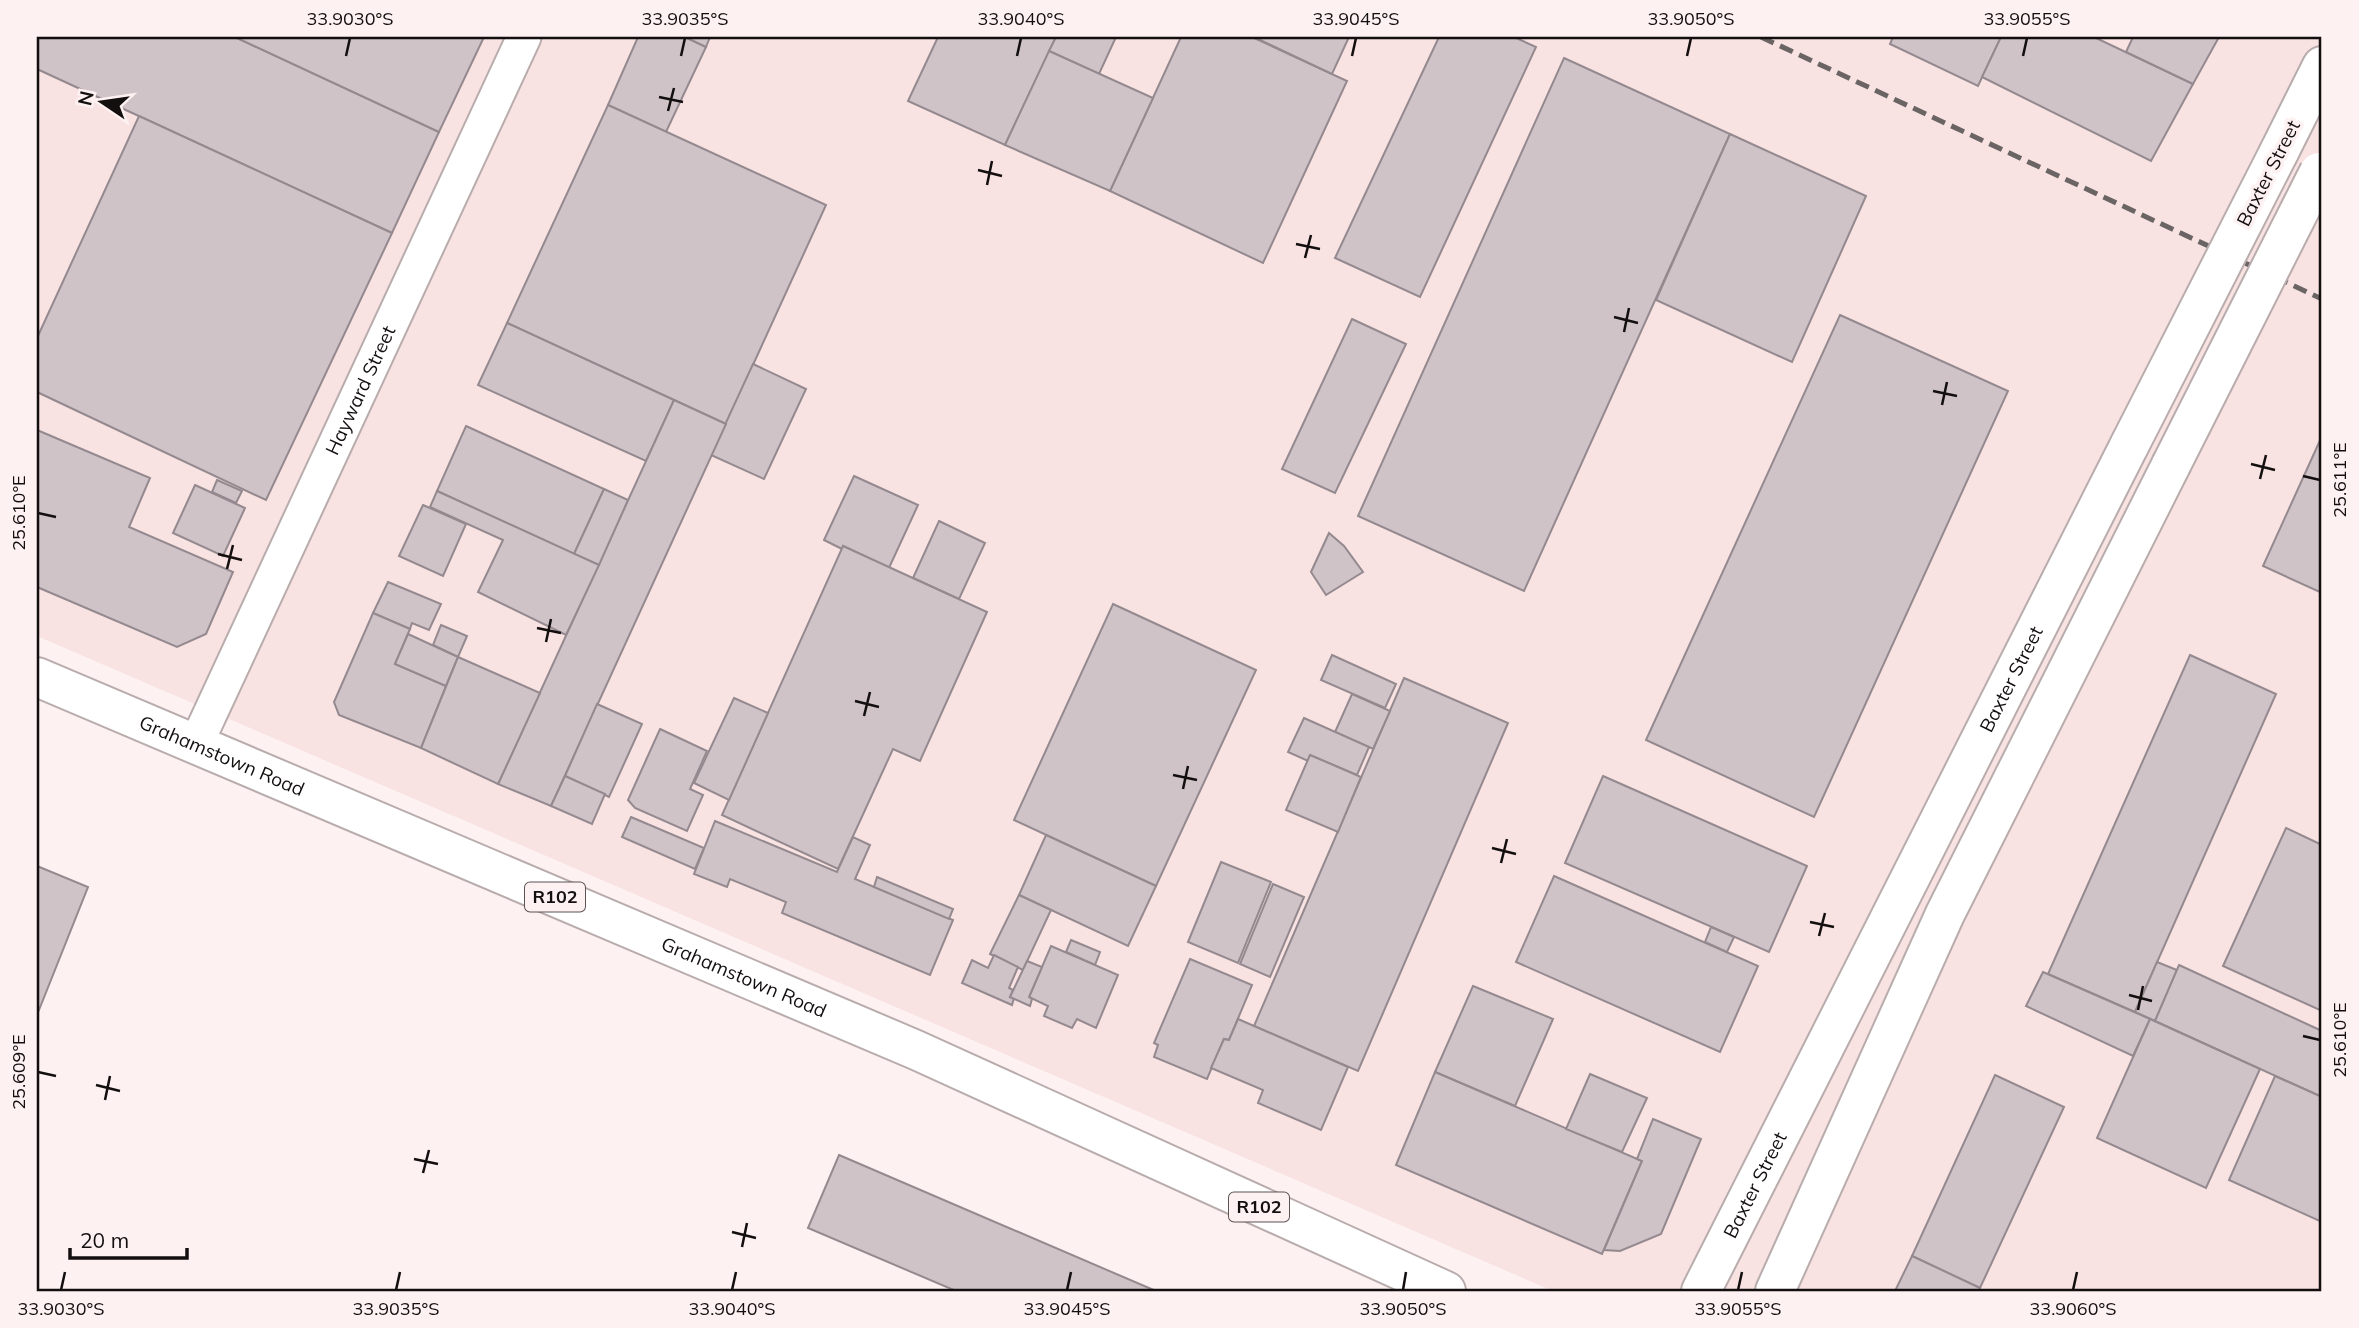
<svg xmlns="http://www.w3.org/2000/svg" width="2359" height="1328" viewBox="0 0 2359 1328" font-family="Mulish,sans-serif">
<style>
.built{fill:#f8e2e2}
.building{fill:#cfc3c8;stroke:#94898e;stroke-width:2}
.lines{fill:none;stroke-linecap:round;stroke-linejoin:round}
.street-casing{stroke:#b9acac;stroke-width:37}
.secondary-casing{stroke:#b9acac;stroke-width:42}
.primary-casing{stroke:#b9acac;stroke-width:42}
.street{stroke:#fff;stroke-width:33}
.secondary{stroke:#fff;stroke-width:38}
.primary{stroke:#fff;stroke-width:38}
.rail{stroke:#6b6464;stroke-width:5;stroke-dasharray:14 7;stroke-linecap:butt}
.secondary-bridge-casing{stroke:#b9acac;stroke-width:42;stroke-linecap:butt}
.secondary-bridge{stroke:#fff;stroke-width:38}
.ticks{fill:none;stroke:#130f0f;stroke-width:2.5}
.labels{text-anchor:middle;stroke-width:7;stroke-linejoin:round;paint-order:stroke}
.shield{fill:#fef1f1;stroke:#5a5353;stroke-width:2}
.shield-label{font-size:18px;font-weight:bold;fill:#130f0f}
.street-label{font-size:19px;fill:#130f0f;stroke:#fef1f1}
.neatline{fill:none;stroke:#130f0f;stroke-width:2.5}
.ticks-label{font-size:18px;text-anchor:middle;fill:#130f0f}
</style>
<rect width="100%" height="100%" fill="#fef1f1"/>
<path class="built" d="M37,37H2322V1291H1553L37,636Z"/>
<g class="building">
<path d="M37,37H235L439,132L392,233L37,69Z"/>
<path d="M235,37H484L439,132Z"/>
<path d="M638,37H685L706,47L666,132L608,105Z"/>
<path d="M685,37H710L706,47Z"/>
<path d="M938,37H1056L1005,145L908,101Z"/>
<path d="M1056,37H1116L1099,74L1049,51Z"/>
<path d="M1181,37H1252L1347,81L1263,263L1110,191Z"/>
<path d="M1261,37H1349L1332,74L1260,40Z"/>
<path d="M1439,37H1514L1536,47L1420,297L1335,258Z"/>
<path d="M1893,37H2001L1978,86L1890,44Z"/>
<path d="M2001,37H2094L2193,84L2151,161L1982,77Z"/>
<path d="M2133,37H2219L2193,84L2126,52Z"/>
<path d="M1049,51L1153,98L1110,191L1005,145Z"/>
<path d="M1564,58L1730,134L1524,591L1358,516Z"/>
<path d="M608,105L826,205L726,424L507,323Z"/>
<path d="M139,116L392,233L266,500L37,392V338Z"/>
<path d="M1730,134L1866,196L1792,362L1656,300Z"/>
<path d="M1840,315L2008,391L1814,817L1646,740Z"/>
<path d="M1352,319L1406,344L1335,493L1282,469Z"/>
<path d="M507,323L674,400L646,461L478,385Z"/>
<path d="M753,364L806,389L764,479L711,455Z"/>
<path d="M674,400L726,424L551,806L498,784Z"/>
<path d="M466,426L604,489L574,554L437,491Z"/>
<path d="M37,430L150,478L129,527L233,572L206,634L177,647L37,587Z"/>
<path d="M2322,436V593L2263,566Z"/>
<path d="M854,476L918,505L889,568L843,546L842,549L824,540Z"/>
<path d="M217,480L242,491L236,503L212,492Z"/>
<path d="M195,485L245,508L223,556L173,533Z"/>
<path d="M604,489L628,500L599,565L574,554Z"/>
<path d="M437,491L599,565L566,635L478,592L503,540L430,507Z"/>
<path d="M423,505L466,524L443,576L399,556Z"/>
<path d="M939,521L985,543L959,599L913,578Z"/>
<path d="M1329,533L1344,546L1363,572L1326,595L1311,572Z"/>
<path d="M843,546L987,612L920,761L893,749L838,869L722,815Z"/>
<path d="M388,582L441,604L429,630L412,623L410,629L373,613Z"/>
<path d="M1113,604L1256,670L1156,886L1014,820Z"/>
<path d="M373,613L410,629L395,664L446,686L421,748L339,715L334,702Z"/>
<path d="M441,625L467,636L458,657L433,645Z"/>
<path d="M408,634L458,657L446,686L395,664Z"/>
<path d="M1332,655L1396,684L1385,708L1321,680Z"/>
<path d="M2190,655L2276,694L2135,1012L2048,974Z"/>
<path d="M458,657L540,693L498,784L421,748Z"/>
<path d="M1404,678L1508,723L1358,1071L1254,1026Z"/>
<path d="M1352,694L1390,711L1373,749L1335,732Z"/>
<path d="M734,698L768,713L729,800L694,783Z"/>
<path d="M597,704L642,724L609,797L565,776Z"/>
<path d="M1304,718L1369,747L1357,775L1310,755L1308,761L1288,752Z"/>
<path d="M660,729L707,751L690,789L703,795L687,831L635,808L628,800Z"/>
<path d="M1310,755L1361,777L1338,832L1286,810Z"/>
<path d="M565,776L605,794L592,824L551,806Z"/>
<path d="M1603,776L1807,866L1769,952L1565,863Z"/>
<path d="M631,817L704,848L695,869L622,837Z"/>
<path d="M715,821L837,872L853,837L870,845L855,879L953,920L930,975L782,913L786,902L730,879L727,887L694,874Z"/>
<path d="M2286,828L2322,845V1011L2223,966Z"/>
<path d="M1046,835L1156,886L1128,946L1019,895Z"/>
<path d="M1221,862L1271,882L1238,963L1188,942Z"/>
<path d="M37,866L88,887L37,1015Z"/>
<path d="M1554,876L1758,966L1720,1052L1516,962Z"/>
<path d="M877,877L953,909L949,919L874,887Z"/>
<path d="M1273,884L1304,897L1270,977L1240,964Z"/>
<path d="M1019,895L1051,910L1023,970L990,954Z"/>
<path d="M1711,927L1734,937L1727,952L1705,942Z"/>
<path d="M1071,940L1100,952L1095,965L1066,952Z"/>
<path d="M1051,946L1118,975L1096,1028L1077,1019L1072,1028L1044,1016L1048,1006L1029,997Z"/>
<path d="M994,955L1018,967L1009,988L1013,990L1010,997L1014,998L1012,1005L962,983L972,960L988,968Z"/>
<path d="M1190,959L1252,985L1229,1040L1224,1039L1207,1079L1154,1057L1158,1045L1154,1043Z"/>
<path d="M1027,961L1042,967L1029,997L1032,999L1030,1006L1010,997Z"/>
<path d="M2157,962L2177,970L2155,1021L2135,1012Z"/>
<path d="M2179,965L2322,1031V1097L2155,1021Z"/>
<path d="M2043,972L2150,1019L2133,1056L2026,1006Z"/>
<path d="M1473,986L1553,1019L1515,1106L1435,1072Z"/>
<path d="M1238,1019L1348,1067L1321,1130L1258,1103L1263,1090L1211,1068L1224,1039L1229,1040Z"/>
<path d="M2150,1019L2260,1069L2206,1188L2097,1138Z"/>
<path d="M1435,1072L1642,1161L1602,1254L1396,1165Z"/>
<path d="M1590,1074L1647,1098L1622,1152L1566,1129Z"/>
<path d="M1995,1075L2064,1107L1980,1288L1912,1256Z"/>
<path d="M2275,1076L2322,1097V1222L2229,1180Z"/>
<path d="M1653,1119L1701,1139L1661,1234L1620,1251L1604,1250L1642,1161L1637,1159Z"/>
<path d="M839,1155L1156,1291H956L808,1228Z"/>
<path d="M1912,1256L1980,1288L1979,1291H1895Z"/>
</g>
<g class="lines">
<g class="street-casing">
<g id="street">
<path id="s1" d="M196,744L524,37"/>
</g>
</g>
<g class="secondary-casing">
<g id="secondary">
<path d="M2279,152L2322,66"/>
<path id="s2" d="M1701,1291L2130,444"/>
<path d="M1775,1291L1945,914L2171,465"/>
</g>
</g>
<g class="primary-casing">
<g id="primary">
<path id="s3" d="M37,677L916,1050L1446,1291"/>
</g>
</g>
<use href="#street" class="street"/>
<use href="#secondary" class="secondary"/>
<use href="#primary" class="primary"/>
<path class="rail" d="M1761,37L2322,299"/>
<g class="secondary-bridge-casing">
<g id="secondary-bridge">
<path d="M2130,444L2279,152"/>
<path d="M2171,465L2319,172"/>
</g>
</g>
<use href="#secondary-bridge" class="secondary-bridge"/>
</g>
<path class="ticks" d="M346,56L350,38M681,56L685,38M1017,56L1021,38M1352,56L1356,38M1687,56L1691,38M2023,56L2027,38M659,97L683,102M668,111L674,88M978,170L1002,176M987,185L992,161M1296,244L1320,249M1305,258L1311,235M1614,317L1638,323M1624,332L1629,308M1933,391L1957,396M1942,405L1947,382M2251,464L2275,470M2303,476L2320,480M2260,479L2266,455M38,513L56,517M218,554L242,560M227,569L233,545M537,628L561,633M546,642L551,619M855,701L879,707M864,716L870,692M1173,775L1197,780M1183,789L1188,766M1492,848L1516,854M1501,863L1507,839M1810,922L1834,927M1819,936L1825,913M2129,995L2152,1001M2138,1010L2143,986M2303,1036L2320,1040M38,1072L56,1076M96,1085L120,1091M105,1100L110,1076M414,1159L438,1164M423,1173L429,1150M732,1232L756,1238M742,1247L747,1223M61,1290L65,1272M396,1290L400,1272M732,1290L736,1272M1067,1290L1071,1272M1403,1290L1406,1272M1738,1290L1742,1272M2073,1290L2077,1272"/>
<g class="labels">
<g class="shield">
<rect x="525" y="882.5" width="60" height="29" rx="5"/>
<rect x="1229" y="1192.5" width="60" height="29" rx="5"/>
</g>
<g class="shield-label">
<text x="555" y="903">R102</text>
<text x="1259" y="1213">R102</text>
</g>
<g class="street-label">
<text transform="translate(2268 173) rotate(-63)" y="7">Baxter Street</text>
<text dy="7" stroke="none"><textPath href="#s1" startOffset="390">Hayward Street</textPath></text>
<text dy="7" stroke="none"><textPath href="#s2" startOffset="686">Baxter Street</textPath></text>
<text dy="7" stroke="none"><textPath href="#s3" startOffset="201">Grahamstown Road</textPath></text>
<text dy="7" stroke="none"><textPath href="#s3" startOffset="768">Grahamstown Road</textPath></text>
<text dy="7" stroke="none"><textPath href="#s2" startOffset="119">Baxter Street</textPath></text>
</g>
</g>
<rect width="2359" height="1328" fill="none" stroke="#fef1f1" stroke-width="77"/>
<g transform="translate(102 102) rotate(283)" stroke="#fef1f1" stroke-width="5" paint-order="stroke">
<path d="M0-5L12 26L0 18L-12 26Z" fill="#130f0f"/>
<text y="-10" font-size="19" font-weight="bold" text-anchor="middle" fill="#130f0f">N</text>
</g>
<path d="M70 1248v10h117v-10" fill="none" stroke="#130f0f" stroke-width="3.5"/>
<text x="80" y="1248" font-size="21" fill="#130f0f" stroke="#fef1f1" stroke-width="5" paint-order="stroke">20 m</text>
<rect x="38" y="38" width="2282" height="1252" class="neatline"/>
<g class="ticks-label">
<text x="350" y="25">33.9030°S</text>
<text x="685" y="25">33.9035°S</text>
<text x="1021" y="25">33.9040°S</text>
<text x="1356" y="25">33.9045°S</text>
<text x="1691" y="25">33.9050°S</text>
<text x="2027" y="25">33.9055°S</text>
<text transform="translate(2340 480) rotate(-90)" y="6">25.611°E</text>
<text transform="translate(19 513) rotate(-90)" y="6">25.610°E</text>
<text transform="translate(2340 1040) rotate(-90)" y="6">25.610°E</text>
<text transform="translate(19 1072) rotate(-90)" y="6">25.609°E</text>
<text x="61" y="1315">33.9030°S</text>
<text x="396" y="1315">33.9035°S</text>
<text x="732" y="1315">33.9040°S</text>
<text x="1067" y="1315">33.9045°S</text>
<text x="1403" y="1315">33.9050°S</text>
<text x="1738" y="1315">33.9055°S</text>
<text x="2073" y="1315">33.9060°S</text>
</g>
</svg>
